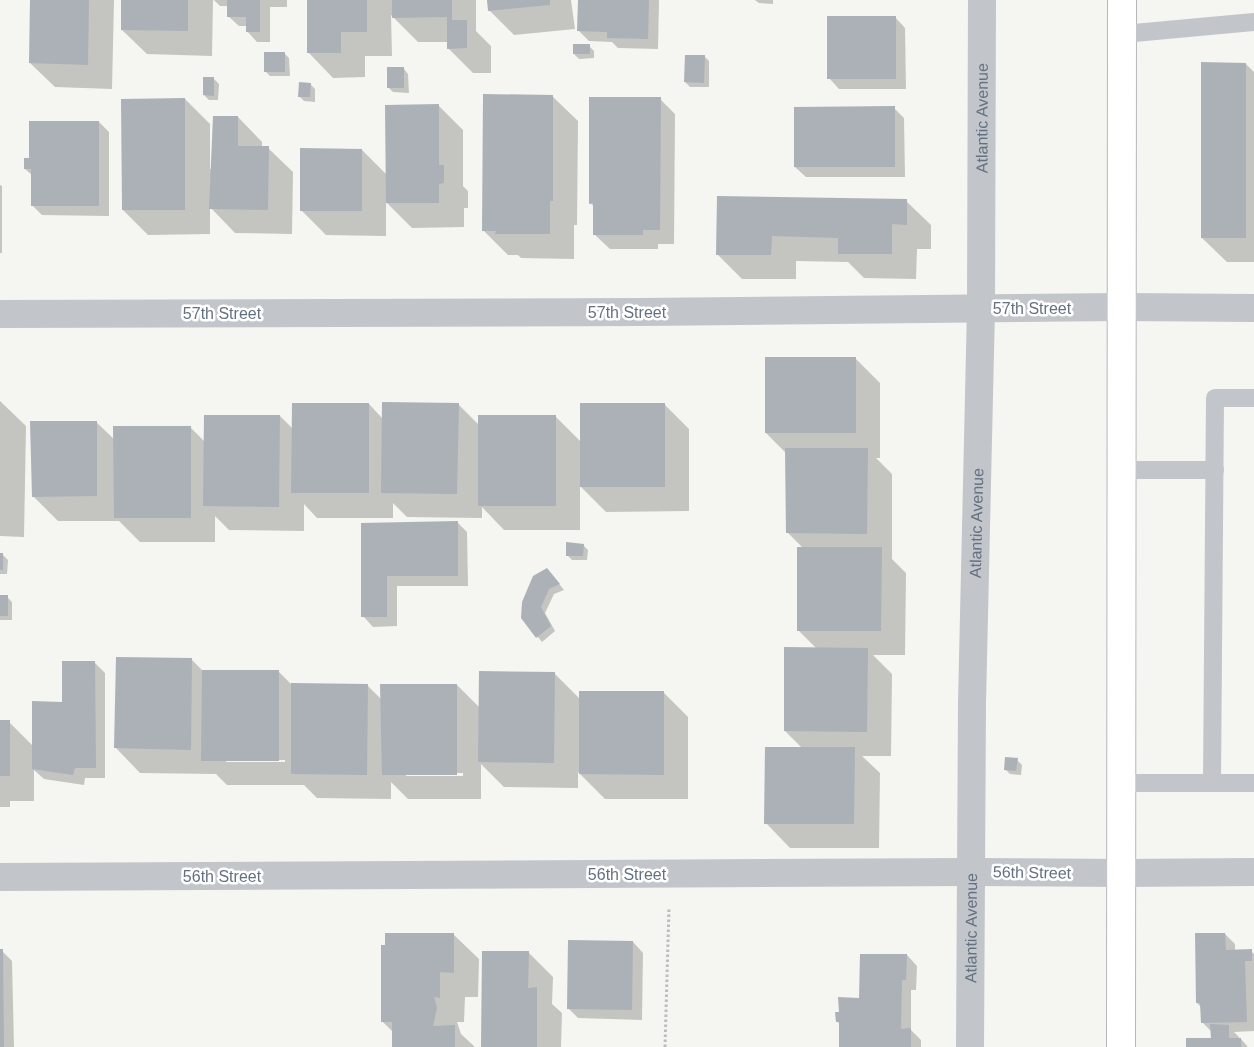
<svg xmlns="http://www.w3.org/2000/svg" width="1254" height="1047" viewBox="0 0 1254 1047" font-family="Arial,sans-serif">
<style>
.shadow{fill:#0003;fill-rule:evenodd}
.building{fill:#abb1b7}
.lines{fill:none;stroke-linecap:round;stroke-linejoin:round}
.highway-casing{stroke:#b5b7bb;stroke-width:30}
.path{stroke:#babcbe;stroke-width:3;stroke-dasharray:2.5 2.5;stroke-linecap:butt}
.lane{stroke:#c2c5c9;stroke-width:18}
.street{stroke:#c2c5c9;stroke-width:28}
.highway{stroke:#fff;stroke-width:28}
.labels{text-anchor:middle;stroke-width:5;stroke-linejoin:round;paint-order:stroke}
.street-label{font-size:16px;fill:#647182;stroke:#fff}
</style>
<rect width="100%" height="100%" fill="#f5f5f1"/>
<g class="shadow">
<path d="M31,0H114L112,89L55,87L30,63Z"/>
<path d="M122,0H213L212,56L147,54L122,30Z"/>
<path d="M214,0H287V7H270V42H257L247,31V26H239L228,16L229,6H220Z"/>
<path d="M308,0H476V31L491,46V73H473L448,48V42H418L391,15L392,56H365V77L333,78L309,53Z"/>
<path d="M488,0H571L575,29L514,35L489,10Z"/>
<path d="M579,0H659L658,49L618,48L612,42L589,41L579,31Z"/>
<path d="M755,0H773V4L759,3Z"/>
<path d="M895,17L905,28L906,89H839L829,78Z"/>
<path d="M589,46L594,51V58L579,59L574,54Z"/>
<path d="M284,53L289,58L290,76H270L265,71Z"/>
<path d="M704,56L709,61V87H690L685,82Z"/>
<path d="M1246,64L1254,72V262H1227L1202,238Z"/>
<path d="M404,69L408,74L409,93L393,92L388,87Z"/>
<path d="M214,79L219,84L218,100H209L204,95Z"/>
<path d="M310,84L315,89V102L304,101L299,96Z"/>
<path d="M553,97L578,121L577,225H574V259L521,258L518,255H508L483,230Z"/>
<path d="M185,99L210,124V169H212L238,117L262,142V147L268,148L293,172L292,234L235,233L210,207V234L148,235L123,210Z"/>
<path d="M660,99L675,114L674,244H658V249H610L594,234L595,207L590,203Z"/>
<path d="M438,105L463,130V186L468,191V208H464V227L412,228L386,202V236L326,235L301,210L362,150L387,175Z"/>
<path d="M894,108L904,118L905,177H806L795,167Z"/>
<path d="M99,122L109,132V216L42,215L32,205V175L25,169L30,159Z"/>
<path d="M0,185L2,186V253H0Z"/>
<path d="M719,197L906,201L931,225V249H917L916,279L864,278L848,262L796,261V279H742L717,254Z"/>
<path d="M855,358L880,383V458H876L892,474V559L906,573L905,655H873L892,674L891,756H862L880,773L879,848H790L766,823L803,749L785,731L816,648L798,630L803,548L787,532L786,453L766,433Z"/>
<path d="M0,401L26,426L24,537L0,536Z"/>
<path d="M369,404L383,419L458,404L480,426L556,417L581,442L664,404L689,429V511L606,512L580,486V530H504L482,507V518L407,517L393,503V518H317L304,504V531L229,530L215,516V542H140L119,521H58L33,496L96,422L115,440L190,427L205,442L280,416L293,429Z"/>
<path d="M457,522L467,532L468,586H397V626L373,627L363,616L362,525Z"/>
<path d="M583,545L588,550L587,560H572L567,555Z"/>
<path d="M0,555H3L8,560L7,574H0Z"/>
<path d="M552,575L564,590L554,594L545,613L555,631L542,642L522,618Z"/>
<path d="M0,596L7,597L12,602V620H0Z"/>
<path d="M191,659L203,671L279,672L291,684L367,685L381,699L457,685L480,708L555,674L580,699L663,692L688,717V799H605L578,772V788L504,787L481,764V799H408L391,782V799L317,798L304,785H227L216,774L140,773L116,748ZM226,760H285V762H226ZM406,773H463V776H406Z"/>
<path d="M94,662L105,673V778H85L84,785L44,779L34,770V801H10V807H0V722H9L33,746Z"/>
<path d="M1017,760L1022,765L1021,775L1010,774L1005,769Z"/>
<path d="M1225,934L1235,944V951H1251L1254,954V1031L1234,1032L1239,1037V1039H1241L1248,1047H1187L1212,1039V1032L1202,1022L1201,1007L1197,1003Z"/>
<path d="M454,935L479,959L478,997H465L464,1022H457L461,1034L475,1047H393V1032L382,1021L387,947Z"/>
<path d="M633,942L643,953L642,1020L578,1018L568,1008Z"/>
<path d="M0,951H2L12,961L14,1047H0Z"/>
<path d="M528,952L553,977L552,1004L562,1013L561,1047H482Z"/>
<path d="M907,955L917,966L916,990H911V1030L921,1040V1047H840V1024L837,1021Z"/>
</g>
<g class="building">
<path d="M30,0H89L88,65L29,63Z"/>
<path d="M121,0H188V31L121,30Z"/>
<path d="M227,0H260V32H246V17H227Z"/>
<path d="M307,0H367V32H341V53H307Z"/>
<path d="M392,0H452V20H467V48L447,49V17L392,18Z"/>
<path d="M487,0H550V5L488,11Z"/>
<path d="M578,0H649L648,39L607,38V32L577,31Z"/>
<rect x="827" y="16" width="69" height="63"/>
<rect x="573" y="44" width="17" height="10"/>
<rect x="264" y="52" width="21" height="20"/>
<path d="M685,55H705L704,83L684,82Z"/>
<path d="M1201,62L1246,63V238H1201Z"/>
<rect x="387" y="67" width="17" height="21"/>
<path d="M203,77H214V96L203,95Z"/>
<path d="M299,82L311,83L310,97H298Z"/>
<path d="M483,94L553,95V201H550V234H495L496,231H482Z"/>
<path d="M589,97H661L660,230H643V235H593V203L589,204Z"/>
<path d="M185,98V210H122L121,99Z"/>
<path d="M439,104V165H444V183L439,184V203H386L385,105Z"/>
<path d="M895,106V167H794V107Z"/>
<path d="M213,116H238V146H269L268,210L209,209Z"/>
<path d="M29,121H99V206H31V169H24V158H29Z"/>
<path d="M300,148L362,149V211H300Z"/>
<path d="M717,196L907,199V225L892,224V254H838V238L772,236L771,255H716Z"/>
<rect x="765" y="357" width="91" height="76"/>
<path d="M382,402L459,403L457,494L381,493Z"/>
<path d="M292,403H369V493H291Z"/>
<rect x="580" y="403" width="85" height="84"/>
<path d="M204,415H280L279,507L203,506Z"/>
<rect x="478" y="415" width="78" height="91"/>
<path d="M30,421H97V496L32,497Z"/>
<path d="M113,426H191V518H114Z"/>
<path d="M785,448H868L867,534L786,533Z"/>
<path d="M458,521V576H387V617H361V523Z"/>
<path d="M566,542L584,544L583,556H566Z"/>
<path d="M797,547H882L881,631H797Z"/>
<rect x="0" y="553" width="3" height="17"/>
<path d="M547,568L560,584L549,589L541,607L551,626L536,638L521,618L522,602L533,576Z"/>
<rect x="0" y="595" width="8" height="21"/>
<path d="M784,647L868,648L867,732L784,731Z"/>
<path d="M116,657L192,658L191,750L114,748Z"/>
<path d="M62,661H95L96,768H75L73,775L32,769V701L62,702Z"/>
<path d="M202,670H279V761H201Z"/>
<path d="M479,671L555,672L554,763L478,762Z"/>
<path d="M291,683L368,684L367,775L291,774Z"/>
<path d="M380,684H457V775H382Z"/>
<path d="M579,691H664V775L579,774Z"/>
<rect x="0" y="720" width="10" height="56"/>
<path d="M765,747H855L854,824H764Z"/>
<path d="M1005,757L1018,758L1016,771L1004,770Z"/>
<path d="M385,933H454V973L440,972V998L434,997L437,1008L433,1026L455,1025V1047H392V1022H381V945H385Z"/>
<path d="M1195,933H1225L1226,950L1252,949V961H1245L1247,1022L1201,1023L1200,1003H1196Z"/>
<path d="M568,940L633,941L632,1010L567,1009Z"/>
<path d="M0,949H3L4,1047H0Z"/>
<path d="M482,951H529L528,988L537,987V1047H481Z"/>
<path d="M860,954H907L906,980H902L901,1029L911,1028V1047H839V1022H836L835,1012H839L838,997L859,998Z"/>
<path d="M1210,1024L1229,1025V1038H1241V1047H1186V1038H1211Z"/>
</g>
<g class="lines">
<g class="highway-casing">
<path id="highway" d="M1121,1047L1122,0"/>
</g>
<path class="path" d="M665,1047L669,907"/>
<g class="lane">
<path d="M1123,34L1254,22"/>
<path d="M1254,398H1215L1212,783H1254"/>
<path d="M1122,470H1215"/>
<path d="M1122,783H1212"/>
</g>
<g class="street">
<path d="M0,314L641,312L1122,307L1254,308"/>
<path d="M0,877L972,872L1122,873L1254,872"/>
<path id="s1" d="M970,1047L972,703L981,308L982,0"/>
</g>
<use href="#highway" class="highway"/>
</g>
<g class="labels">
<g class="street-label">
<text dy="6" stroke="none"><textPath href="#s1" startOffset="929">Atlantic Avenue</textPath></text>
<text x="1032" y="314">57th Street</text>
<text x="627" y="318">57th Street</text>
<text x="222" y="319">57th Street</text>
<text dy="6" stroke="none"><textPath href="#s1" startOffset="524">Atlantic Avenue</textPath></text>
<text transform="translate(1032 872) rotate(1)" y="6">56th Street</text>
<text x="627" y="880">56th Street</text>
<text x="222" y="882">56th Street</text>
<text dy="6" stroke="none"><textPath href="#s1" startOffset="119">Atlantic Avenue</textPath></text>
</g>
</g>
</svg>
